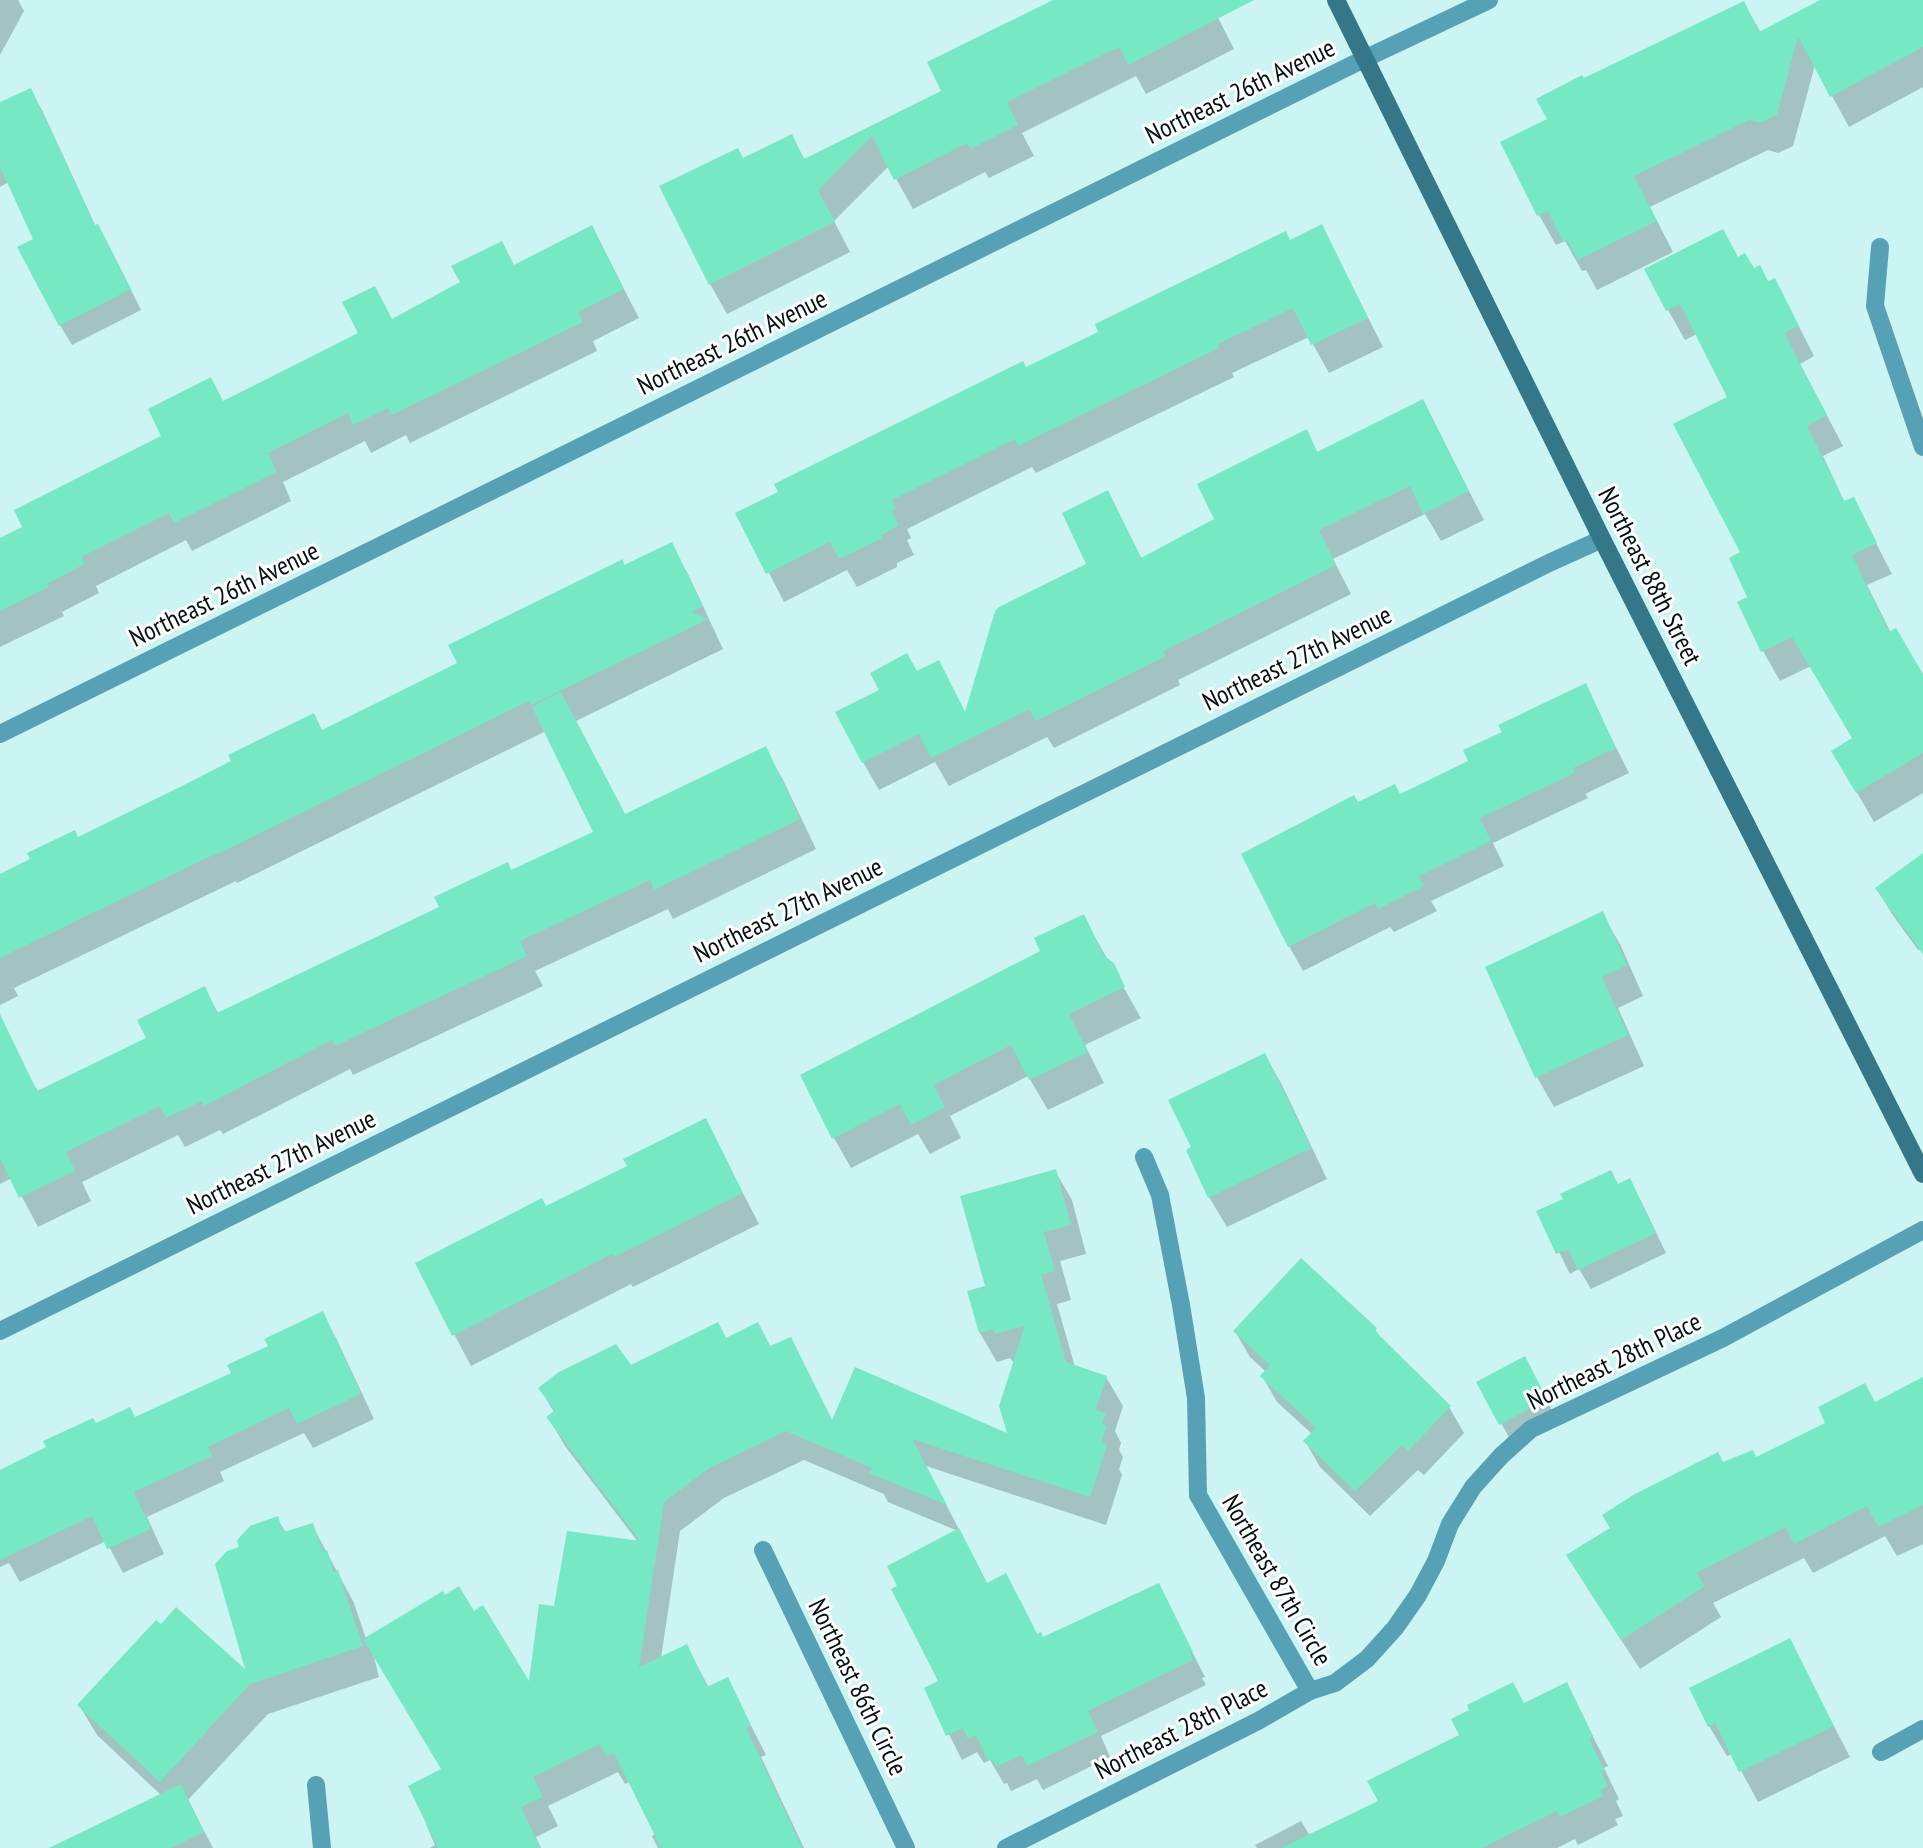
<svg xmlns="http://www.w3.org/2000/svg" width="1923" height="1848" viewBox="0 0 1923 1848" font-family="'PT Sans Narrow',sans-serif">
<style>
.shadow{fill:#0003}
.building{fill:#77e8c4}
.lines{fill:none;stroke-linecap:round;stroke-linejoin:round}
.lane{stroke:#57a1b6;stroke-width:18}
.street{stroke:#57a1b6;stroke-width:18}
.secondary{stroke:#347788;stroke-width:18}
.labels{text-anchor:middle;stroke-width:6;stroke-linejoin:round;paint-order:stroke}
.street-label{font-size:26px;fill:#020f0f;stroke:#fff}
</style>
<rect width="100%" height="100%" fill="#cbf4f3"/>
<g class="shadow">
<path d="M0,0H18L24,11L0,55Z"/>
<path d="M1057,0H1209L1234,49L1146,94L1136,76L1022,133L1034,156L989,178L985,172L913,209L889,166L834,221L850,252L727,314L710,284L743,160L791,136L805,160L943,91Z"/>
<path d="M1823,0H1923V87L1849,127L1815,65L1793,146L1778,153L1768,150L1650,207L1673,252L1597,290L1586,270L1582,271L1565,241L1556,245L1539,215L1549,119L1584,80L1744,3L1761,33Z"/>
<path d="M30,90L42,110L96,227L109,246L141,310L72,345L60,325L35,240L9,182L0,187V104Z"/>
<path d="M592,227L639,318L593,341L597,351L410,443L406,435L371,453L365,441L283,482L291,501L192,551L186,540L96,586L99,593L62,612L64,616L0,647V540L24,528L164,437L223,402L393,321L515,266Z"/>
<path d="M1322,227L1383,347L1329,373L1309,337L1232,373L1234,377L1036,473L1032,467L907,529L911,538L907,540L914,555L897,563V567L857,587L847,570L784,602L738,513L1025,369Z"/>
<path d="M1739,259L1769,283L1791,311L1814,356L1800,364L1843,446L1823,456L1845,503L1853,499L1892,574L1867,585L1891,633L1923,677V793L1874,822L1833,751L1854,739L1811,666L1780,681L1763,651L1749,598L1742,553L1730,398L1697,334L1685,340L1668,310Z"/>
<path d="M1423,402L1484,520L1441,541L1425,514L1333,559L1351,594L1178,680L1180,685L1054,748L1047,737L949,786L935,762L879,790L863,762L917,673L954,691L966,714L1089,565L1108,493L1142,559L1217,520L1306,432L1318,453Z"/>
<path d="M671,545L688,574L723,649L576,721L626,816L765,749L782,778L816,849L673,919L668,909L535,971L543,986L353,1075L350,1069L223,1134L220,1130L185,1147L178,1135L82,1182L91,1201L38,1227L12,1178L0,1184V1079L24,1067L39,1093L148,1039L204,989L219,1014L595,833L546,731L237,883L236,881L14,988L18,996L0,1005V876L78,839L323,731L459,664L622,561L625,567Z"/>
<path d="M1585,686L1629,773L1585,794L1588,798L1493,843L1504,866L1431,901L1437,911L1394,932L1390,927L1303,971L1289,946L1357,804L1401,796L1470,761L1504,733Z"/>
<path d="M1923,855V949L1918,950L1892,914L1877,889Z"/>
<path d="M1602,914L1620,944L1643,996L1618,1008L1644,1066L1554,1107L1537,1077Z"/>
<path d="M1083,916L1141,1018L1085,1045L1104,1083L1048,1110L1028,1076L950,1116L961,1138L930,1154L918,1134L851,1168L834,1138Z"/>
<path d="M1265,1055L1282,1085L1327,1179L1227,1227L1209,1197L1194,1148Z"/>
<path d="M705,1120L759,1224L633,1287L631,1284L471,1366L417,1264L546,1208L629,1166Z"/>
<path d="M1055,1171L1072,1200L1086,1254L1060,1261L1071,1300L1057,1304L1075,1367L1106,1377L1123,1406L1115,1431L1121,1443L1119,1450L1123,1457L1119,1469L1122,1475L1106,1525L926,1466L988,1585L1020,1600L1038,1636L1043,1639L1158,1585L1205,1677L1202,1678L1206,1685L1101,1736L1110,1757L1043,1790L1037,1779L1011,1791L1007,1783L1004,1784L990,1760L984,1763L977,1752L962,1760L926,1689L940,1682L958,1531L888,1502L884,1494L804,1460L724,1498L680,1531L661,1658L687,1646L709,1688L727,1679L766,1755L761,1757L804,1848H658L652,1836L656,1834L630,1782L625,1784L618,1772L548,1806L558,1826L536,1837L541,1848H430L435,1845L426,1824L428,1823L443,1770L373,1653L379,1677L268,1714L188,1800L213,1848H69L162,1796L97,1735L79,1705L249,1675L242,1548L277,1518L286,1533L312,1525L354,1603L366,1639L473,1613L530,1686L556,1608L638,1542L565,1446L548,1417L554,1412L540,1389L631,1367L726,1339L758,1324L771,1348L790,1339L833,1422L1009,1436L1015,1362H1013L1010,1358L997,1362L980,1333L987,1287Z"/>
<path d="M1619,1186L1641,1201L1666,1253L1591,1289L1579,1269L1570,1274L1539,1212Z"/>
<path d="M322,1313L336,1338L374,1419L313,1448L304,1433L220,1472L224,1481L147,1517L164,1554L123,1573L106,1541L20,1582L9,1563L0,1567V1472L95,1425L135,1419L233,1374Z"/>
<path d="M1375,1329L1381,1340L1449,1407L1464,1433L1424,1475L1418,1470L1370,1516L1320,1467L1305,1441L1312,1434L1277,1402L1262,1376L1266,1372L1250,1357L1235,1331Z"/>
<path d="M1536,1379L1557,1420L1513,1445L1479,1382Z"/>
<path d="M1923,1396V1544L1897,1556L1885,1536L1813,1573L1804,1558L1713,1603L1721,1617L1640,1669L1586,1586L1722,1464L1756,1459L1876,1404Z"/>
<path d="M1789,1640L1850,1757L1758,1802L1732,1754L1727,1756L1709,1726Z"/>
<path d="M1566,1684L1608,1766L1604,1768L1619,1799L1616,1801L1623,1816L1615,1819L1618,1825L1578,1845L1575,1839L1557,1848H1257L1255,1845L1301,1821L1310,1836L1380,1802L1525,1705Z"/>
</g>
<g class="building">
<path d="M1053,0H1254L1128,65L1119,47L1007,102L1018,125L970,149L967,143L894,180L872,136L818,190L835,222L709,285L659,186L738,148L743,158L792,134L804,159L941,91L927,62Z"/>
<path d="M1820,0H1923V47L1830,97L1798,36L1777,115L1760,123L1749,120L1634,176L1657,221L1578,260L1567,240L1563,242L1548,211L1537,216L1500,142L1547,119L1536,99L1582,75L1584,78L1744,1L1759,32Z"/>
<path d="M31,88L95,225L98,224L131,289L59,326L17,247L33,239L0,167V102Z"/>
<path d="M1322,224L1368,318L1311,345L1293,308L1218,344L1219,348L1018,446L1015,439L892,500L896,509L892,511L899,526L881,535L883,538L839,559L830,542L766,574L735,513L778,492L774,484L1023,361L1026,367L1098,332L1095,324L1286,231L1290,240Z"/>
<path d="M592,225L624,289L578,312L583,322L392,415L388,408L353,425L348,413L268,453L277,472L174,523L169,513L81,557L85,564L47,584L49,587L0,611V538L22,527L14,510L161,436L148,409L211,377L223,401L358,333L342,302L375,286L392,319L460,282L451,266L502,241L514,265Z"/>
<path d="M1723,229L1738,257L1745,253L1754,268L1760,265L1768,281L1775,278L1799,326L1784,333L1827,415L1807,426L1844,501L1854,497L1877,543L1852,555L1889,632L1896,628L1923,674V753L1856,793L1831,751L1852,738L1792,637L1761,652L1737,602L1747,597L1729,558L1740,552L1673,424L1727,397L1680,304L1666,311L1644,269Z"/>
<path d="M1423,399L1469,491L1423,514L1410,486L1319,530L1336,565L1163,651L1166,656L1036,721L1030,709L931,758L919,734L862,763L835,712L879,690L870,673L907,653L917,671L939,660L965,712L995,611L999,607L1086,564L1062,513L1108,490L1141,558L1214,519L1197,484L1307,429L1317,452Z"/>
<path d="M672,542L703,606L691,612L708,619L531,705L529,701L218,854L217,853L0,958V874L30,859L27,853L75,830L78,837L184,785L231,761L228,755L314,713L322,730L457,663L448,645L623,559L624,565Z"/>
<path d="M1586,683L1616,748L1573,768L1575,773L1480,818L1491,841L1419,876L1424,886L1378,909L1375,903L1288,947L1241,854L1354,795L1358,802L1395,784L1400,794L1468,761L1463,750L1502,732L1498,725Z"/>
<path d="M561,692L625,814L766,746L800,819L654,890L650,880L520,941L527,956L335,1046L332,1040L204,1106L202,1101L166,1118L160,1106L66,1152L75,1171L19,1198L0,1158V1014L37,1091L146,1038L137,1020L205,986L217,1013L439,907L434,897L508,862L511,870L593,832L532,707Z"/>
<path d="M1923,853V954L1875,888Z"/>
<path d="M1603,911L1627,965L1602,977L1628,1035L1535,1078L1485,967Z"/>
<path d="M1084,914L1104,956L1114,963L1125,987L1069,1014L1088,1052L1029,1080L1011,1045L934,1085L945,1107L911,1125L900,1104L832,1139L800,1075L1040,951L1034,938Z"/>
<path d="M1265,1053L1311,1148L1208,1198L1186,1150L1191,1147L1168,1100Z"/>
<path d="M706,1118L743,1193L614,1257L612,1254L452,1336L415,1263L542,1198L546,1206L627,1166L623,1159Z"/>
<path d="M1056,1169L1071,1225L1044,1232L1055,1271L1041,1275L1066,1362L1107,1376L1096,1410L1106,1413L1102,1424L1107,1426L1101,1443L1107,1445L1090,1497L912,1439L947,1505L869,1473L872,1468L786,1431L708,1469L664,1502L639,1667L687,1644L707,1687L728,1677L751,1725L746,1728L802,1848H661L614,1753L606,1756L600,1744L533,1777L543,1797L521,1807L540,1848H438L408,1786L441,1769L363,1639L443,1591L445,1595L459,1586L474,1611L483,1605L529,1681L539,1604L554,1606L567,1531L640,1541L546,1417L555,1410L538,1388L559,1372L616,1344L631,1365L718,1322L726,1338L758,1322L770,1346L791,1337L832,1420L855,1367L1007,1433L999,1406L1025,1326L995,1334L993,1329L979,1333L967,1291L985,1286L960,1196Z"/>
<path d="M1611,1170L1618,1184L1630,1178L1656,1233L1578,1270L1568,1249L1556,1254L1536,1211L1563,1199L1560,1194Z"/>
<path d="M1301,1258L1377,1328L1375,1331L1451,1406L1408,1451L1402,1445L1355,1491L1303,1441L1316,1428L1260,1376L1270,1365L1233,1331Z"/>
<path d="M323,1311L361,1394L297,1424L289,1408L208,1447L212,1456L134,1492L151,1529L107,1549L92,1516L0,1560V1470L46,1447L43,1441L93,1418L96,1423L130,1407L135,1417L231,1373L227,1365L268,1346L264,1339Z"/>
<path d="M1525,1356L1547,1399L1499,1425L1476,1382Z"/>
<path d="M1923,1377V1505L1878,1527L1867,1506L1794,1544L1786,1527L1696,1573L1705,1586L1621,1640L1566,1555L1610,1528L1602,1515L1635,1494L1718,1452L1723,1462L1753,1450L1756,1457L1825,1423L1818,1407L1865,1383L1875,1402Z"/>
<path d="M278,1516L283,1532L313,1523L323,1552L327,1550L334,1572L338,1570L363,1646L250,1684L160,1782L77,1705L156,1620L161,1624L176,1607L245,1669L215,1564L227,1551L239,1547L237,1540L250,1526Z"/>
<path d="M959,1528L987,1583L1006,1573L1037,1634L1041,1632L1043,1637L1159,1583L1193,1652L1190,1653L1193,1660L1088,1711L1098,1732L1027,1766L1022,1755L996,1767L992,1759L988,1761L976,1735L968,1739L963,1728L946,1736L924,1688L938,1681L891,1589L897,1586L887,1566Z"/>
<path d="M1790,1638L1834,1726L1739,1772L1715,1723L1708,1727L1689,1688Z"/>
<path d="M1513,1682L1524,1703L1567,1682L1593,1736L1589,1738L1604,1770L1601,1771L1608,1786L1600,1790L1603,1796L1560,1817L1557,1811L1482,1848H1281L1378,1801L1367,1781L1459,1735L1451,1719L1469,1710L1467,1705Z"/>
<path d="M181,1784L204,1832L171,1848H49Z"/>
</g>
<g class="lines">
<path class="lane" d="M1144,1157L1160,1195L1181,1305L1196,1398L1198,1495"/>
<g class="street">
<path d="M1880,247L1875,306L1923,447"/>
<path d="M0,734L1364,59L1489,0"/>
<path d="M0,1331L1549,563L1602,539"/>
<path d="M1198,1495L1310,1691"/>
<path d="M763,1550L906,1848"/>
<path d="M1881,1752L1923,1729"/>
<path d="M316,1785L322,1848"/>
<path d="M1006,1848L1258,1721L1310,1691L1335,1683L1367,1659L1395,1628L1418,1595L1436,1561L1450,1524L1473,1487L1501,1456L1531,1429L1723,1338L1923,1230"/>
</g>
<path class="secondary" d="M1336,0L1602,539L1923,1174"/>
</g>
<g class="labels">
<g class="street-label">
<text transform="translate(1240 91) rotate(-26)" y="9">Northeast 26th Avenue</text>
<text transform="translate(732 342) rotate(-26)" y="9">Northeast 26th Avenue</text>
<text transform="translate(1650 576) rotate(63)" y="9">Northeast 88th Street</text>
<text transform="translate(224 594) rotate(-26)" y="9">Northeast 26th Avenue</text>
<text transform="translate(1297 658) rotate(-26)" y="9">Northeast 27th Avenue</text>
<text transform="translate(788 910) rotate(-26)" y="9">Northeast 27th Avenue</text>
<text transform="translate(281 1162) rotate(-26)" y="9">Northeast 27th Avenue</text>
<text transform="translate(1614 1361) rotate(-26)" y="9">Northeast 28th Place</text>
<text transform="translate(1277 1580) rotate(60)" y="9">Northeast 87th Circle</text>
<text transform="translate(858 1687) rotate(64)" y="9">Northeast 86th Circle</text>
<text transform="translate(1181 1729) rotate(-27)" y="9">Northeast 28th Place</text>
</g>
</g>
</svg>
